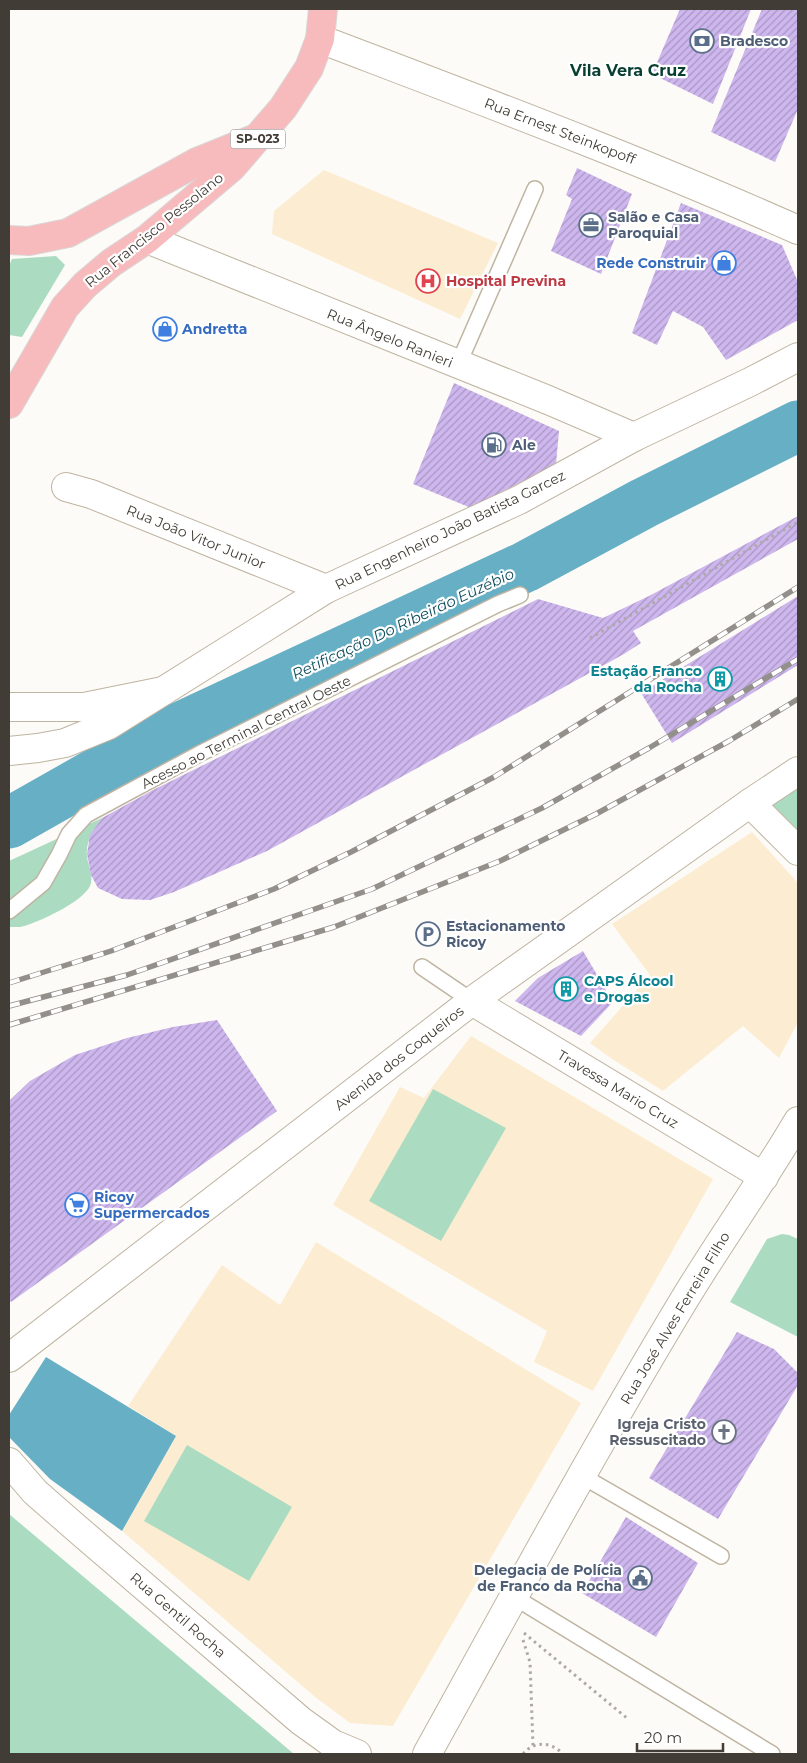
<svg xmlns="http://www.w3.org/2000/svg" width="807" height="1763" viewBox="0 0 807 1763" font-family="Montserrat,sans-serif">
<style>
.built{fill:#fcedd2}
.green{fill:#abdcc2}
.water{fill:#67afc5}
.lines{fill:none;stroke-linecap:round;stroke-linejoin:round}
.river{stroke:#67afc5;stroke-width:51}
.building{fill:url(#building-hatch)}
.service-casing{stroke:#bfb4a1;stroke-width:18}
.minor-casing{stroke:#bfb4a1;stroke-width:30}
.tertiary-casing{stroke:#bfb4a1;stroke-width:30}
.secondary-casing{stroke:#bfb4a1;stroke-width:30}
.primary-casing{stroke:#d9d8d7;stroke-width:30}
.path{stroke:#adaaa5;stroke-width:3;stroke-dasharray:2.5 4;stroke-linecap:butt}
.service{stroke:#fff;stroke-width:15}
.minor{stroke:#fff;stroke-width:28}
.tertiary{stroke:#fff;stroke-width:28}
.secondary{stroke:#fff;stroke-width:28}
.primary{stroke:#f8bbbd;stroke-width:28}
.rail-casing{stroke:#938f8a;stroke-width:5.5}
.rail{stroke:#fff;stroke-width:4;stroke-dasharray:11;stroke-linecap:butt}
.labels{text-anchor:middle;stroke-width:4.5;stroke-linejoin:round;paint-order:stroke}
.shield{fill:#fff;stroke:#7a7672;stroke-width:1}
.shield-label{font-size:12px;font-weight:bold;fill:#413c35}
.service-label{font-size:14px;font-weight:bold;fill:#4e5e75;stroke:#fff;text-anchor:start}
.street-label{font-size:14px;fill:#413c35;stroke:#fff}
.shop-label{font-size:14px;font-weight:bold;fill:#366cbe;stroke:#fff;text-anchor:start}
.health-label{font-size:14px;font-weight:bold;fill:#be3a42;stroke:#fff;text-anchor:start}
.culture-label{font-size:14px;font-weight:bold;fill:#0d838f;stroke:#fff;text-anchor:end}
.worship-label{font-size:14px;font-weight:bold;fill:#5b616d;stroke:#fff;text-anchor:end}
.water-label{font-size:15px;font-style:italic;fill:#0d4d5d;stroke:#fff}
.quarter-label{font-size:16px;font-weight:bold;fill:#083f31;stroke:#fff}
</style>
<defs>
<pattern id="building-hatch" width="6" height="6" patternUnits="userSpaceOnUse" patternTransform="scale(1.25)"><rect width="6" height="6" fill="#ceb7ee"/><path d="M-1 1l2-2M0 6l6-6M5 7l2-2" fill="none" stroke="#a996c2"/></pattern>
</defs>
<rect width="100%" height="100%" fill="#fdfbf7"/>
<g class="built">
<path d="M324,170L498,243L460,319L272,234L274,211Z"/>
<path d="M752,832L798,883V1022L779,1058L743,1026L663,1091L612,1059L590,1043L650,975L612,924Z"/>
<path d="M471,1036L713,1179L593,1391L534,1362L547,1331L333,1205L400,1087L424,1098Z"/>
<path d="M316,1242L581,1403L393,1726L350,1723L315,1697L122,1531L176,1436L128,1406L222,1265L280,1305Z"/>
</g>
<g class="green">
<path d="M56,256L65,265L22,337L9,335V266L12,259Z"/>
<path d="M798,782V830L766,799Z"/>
<path d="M102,818C94,829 85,842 87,857C88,865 93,874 91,883C88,900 36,924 20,927C17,927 12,927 9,927V861Z"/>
<path d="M433,1089L506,1128L441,1241L369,1201Z"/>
<path d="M782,1234L789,1235L798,1239V1337L730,1302L767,1239Z"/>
<path d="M187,1445L292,1507L249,1581L144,1521Z"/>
<path d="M9,1514L294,1754H9Z"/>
</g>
<path class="water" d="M46,1357L176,1436L122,1531L50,1479L9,1437V1415Z"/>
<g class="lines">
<path class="river" d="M9,823L166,734L525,567L644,503L798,426"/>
</g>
<g class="building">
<path d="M680,9H751L713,104L652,74Z"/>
<path d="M762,9H798V109L775,162L711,132Z"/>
<path d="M577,168L632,194L601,274L551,251L572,199L566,195Z"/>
<path d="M681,203L782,245L798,282V320L726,360L703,327L673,311L657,345L632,333Z"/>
<path d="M454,383L559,431L556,464L471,508L413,484Z"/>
<path d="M798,516V539L633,631L641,643L624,654L267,851L174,892L150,900L122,899L98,888L91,875L87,854L90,835L102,818L153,790L538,599L603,618L649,596Z"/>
<path d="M798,596V665L672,743L641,693Z"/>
<path d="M583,951L613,1002L581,1036L515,1001L538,978Z"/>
<path d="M217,1020L277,1111L11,1302L9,1299V1101L30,1081L75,1055L127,1038L173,1027Z"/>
<path d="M737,1332L774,1349L798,1373V1385L718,1519L649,1478Z"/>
<path d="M626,1517L698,1563L656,1637L582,1593Z"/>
</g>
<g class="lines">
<g class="service-casing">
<g id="service">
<path d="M458,365L535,189"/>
<path d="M9,911L43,883L59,855L69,834L86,815L199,754L498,604L520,595"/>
<path d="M422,967L472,1001"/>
<path d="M582,1476L721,1556"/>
<path d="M514,1597L772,1754"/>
</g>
</g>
<g class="minor-casing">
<g id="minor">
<path d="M147,239L548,400L634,437"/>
<path d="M66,487L91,494L326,589"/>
<path d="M9,707H84L163,691"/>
<path d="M750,803L798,851"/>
</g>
</g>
<g class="tertiary-casing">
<g id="tertiary">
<path d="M320,39C480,100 641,160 798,230"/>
<path d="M9,751L38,748L65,743L109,725L326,589L519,500L634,437L750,382L798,357"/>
</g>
</g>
<g class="secondary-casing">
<g id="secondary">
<path d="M472,1001L764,1177"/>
<path d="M9,1358L472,1001L750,803L798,771"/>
<path d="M9,1462L35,1492L75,1527L301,1721L333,1744L357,1754"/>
<path d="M427,1754C511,1602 594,1449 684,1300C721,1239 762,1182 798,1121"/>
</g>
</g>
<g class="primary-casing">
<g id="primary">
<path d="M9,240L29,241L68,233L197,162L254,139"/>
<path d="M9,404L65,307L85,285L111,263L147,239L232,167L283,108L309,68L320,39L323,9"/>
</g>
</g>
<g class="path">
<path d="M590,638L798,522"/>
<path d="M524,1633L628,1719"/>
<path d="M523,1640L530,1662L533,1746"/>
<path d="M523,1754C534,1740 552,1742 563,1754"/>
</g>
<use href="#service" class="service"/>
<use href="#minor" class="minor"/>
<use href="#tertiary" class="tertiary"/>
<use href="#secondary" class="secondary"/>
<use href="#primary" class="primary"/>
<g class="rail-casing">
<g id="rail">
<path d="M9,983L111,951L274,889L351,852L494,777L798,587"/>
<path d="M9,1006L127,975L372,889L542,808L649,748L798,659"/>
<path d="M9,1025L334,927L500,861L596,814L729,741L798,699"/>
</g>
</g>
<use href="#rail" class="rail"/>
</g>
<defs>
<g id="bank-ring" transform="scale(1.25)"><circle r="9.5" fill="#fff" stroke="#5c6f8a" stroke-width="1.5"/><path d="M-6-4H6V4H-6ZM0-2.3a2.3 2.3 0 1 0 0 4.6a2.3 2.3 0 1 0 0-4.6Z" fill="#5c6f8a"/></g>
<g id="office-ring" transform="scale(1.25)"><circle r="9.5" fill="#fff" stroke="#5c6f8a" stroke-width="1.5"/><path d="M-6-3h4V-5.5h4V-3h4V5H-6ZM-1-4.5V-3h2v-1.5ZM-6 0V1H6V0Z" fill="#5c6f8a"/></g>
<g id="shop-ring" transform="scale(1.25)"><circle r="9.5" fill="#fff" stroke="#3f7fe0" stroke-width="1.5"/><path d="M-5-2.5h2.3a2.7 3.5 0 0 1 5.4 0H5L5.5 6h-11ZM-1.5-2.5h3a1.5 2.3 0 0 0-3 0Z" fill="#3f7fe0"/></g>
<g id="hospital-ring" transform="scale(1.25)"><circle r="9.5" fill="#fff" stroke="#e0444e" stroke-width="1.5"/><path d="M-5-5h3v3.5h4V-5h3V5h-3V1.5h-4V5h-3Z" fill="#e0444e"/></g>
<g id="fuel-ring" transform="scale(1.25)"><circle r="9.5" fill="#fff" stroke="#5c6f8a" stroke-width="1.5"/><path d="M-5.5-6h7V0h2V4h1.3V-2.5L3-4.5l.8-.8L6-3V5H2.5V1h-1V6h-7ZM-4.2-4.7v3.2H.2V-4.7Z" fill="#5c6f8a"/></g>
<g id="building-ring" transform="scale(1.25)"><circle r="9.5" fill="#fff" stroke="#0f9aa8" stroke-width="1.5"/><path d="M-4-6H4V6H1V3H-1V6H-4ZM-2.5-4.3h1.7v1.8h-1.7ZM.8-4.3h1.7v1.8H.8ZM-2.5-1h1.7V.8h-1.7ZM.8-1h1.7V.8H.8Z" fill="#0f9aa8"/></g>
<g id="parking-ring" transform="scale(1.25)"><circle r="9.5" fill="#fff" stroke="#5c6f8a" stroke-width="1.5"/><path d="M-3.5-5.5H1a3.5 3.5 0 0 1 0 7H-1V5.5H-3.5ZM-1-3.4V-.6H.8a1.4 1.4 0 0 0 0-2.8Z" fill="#5c6f8a"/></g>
<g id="supermarket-ring" transform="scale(1.25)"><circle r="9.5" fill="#fff" stroke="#3f7fe0" stroke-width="1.5"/><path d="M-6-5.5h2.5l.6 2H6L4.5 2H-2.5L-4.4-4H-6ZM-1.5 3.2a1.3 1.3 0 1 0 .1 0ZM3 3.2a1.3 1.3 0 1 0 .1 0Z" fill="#3f7fe0"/></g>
<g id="church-ring" transform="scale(1.25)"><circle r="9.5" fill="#fff" stroke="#6b7280" stroke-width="1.5"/><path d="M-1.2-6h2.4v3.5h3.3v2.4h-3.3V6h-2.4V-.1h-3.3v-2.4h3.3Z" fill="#6b7280"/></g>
<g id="civic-ring" transform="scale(1.25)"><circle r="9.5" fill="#fff" stroke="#5c6f8a" stroke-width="1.5"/><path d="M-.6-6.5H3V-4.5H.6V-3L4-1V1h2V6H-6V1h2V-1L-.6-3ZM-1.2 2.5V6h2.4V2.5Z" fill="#5c6f8a"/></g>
</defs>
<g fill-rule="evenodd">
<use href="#bank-ring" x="702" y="41"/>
<use href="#office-ring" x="591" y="225"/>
<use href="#shop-ring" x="724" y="263"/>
<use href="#hospital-ring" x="428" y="281"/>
<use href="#shop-ring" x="165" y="329"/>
<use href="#fuel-ring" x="494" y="445"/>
<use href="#building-ring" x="720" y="679"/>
<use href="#parking-ring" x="428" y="934"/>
<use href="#building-ring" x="566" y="989"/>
<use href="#supermarket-ring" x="77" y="1205"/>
<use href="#church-ring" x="724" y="1432"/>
<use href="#civic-ring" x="640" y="1578"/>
</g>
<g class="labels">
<rect class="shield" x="230.5" y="129.5" width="55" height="19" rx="4"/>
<g class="shield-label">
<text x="258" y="143">SP-023</text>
</g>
<g class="service-label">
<text x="720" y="46">Bradesco</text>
<text x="608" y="222">Salão e Casa<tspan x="608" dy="16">Paroquial</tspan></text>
<text x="512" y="450">Ale</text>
<text x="446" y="931">Estacionamento<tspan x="446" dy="16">Ricoy</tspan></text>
<text x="622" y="1575" text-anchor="end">Delegacia de Polícia<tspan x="622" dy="16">de Franco da Rocha</tspan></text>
</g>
<g class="street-label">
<text transform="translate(560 131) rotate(21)" y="5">Rua Ernest Steinkopoff</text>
<text transform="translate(154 230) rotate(-39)" y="5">Rua Francisco Pessolano</text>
<text transform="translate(390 338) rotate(22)" y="5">Rua Ângelo Ranieri</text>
<text transform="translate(450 530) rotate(-26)" y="5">Rua Engenheiro João Batista Garcez</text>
<text transform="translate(196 537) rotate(22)" y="5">Rua João Vitor Junior</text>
<text transform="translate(246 732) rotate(-27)" y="5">Acesso ao Terminal Central Oeste</text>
<text transform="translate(399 1058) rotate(-38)" y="5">Avenida dos Coqueiros</text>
<text transform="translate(618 1089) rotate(31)" y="5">Travessa Mario Cruz</text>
<text transform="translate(675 1318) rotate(-59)" y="5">Rua José Alves Ferreira Filho</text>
<text transform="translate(178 1615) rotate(41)" y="5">Rua Gentil Rocha</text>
</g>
<g class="shop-label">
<text x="706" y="268" text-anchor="end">Rede Construir</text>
<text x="182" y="334">Andretta</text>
<text x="94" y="1202">Ricoy<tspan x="94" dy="16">Supermercados</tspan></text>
</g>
<g class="health-label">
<text x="446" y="286">Hospital Previna</text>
</g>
<g class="culture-label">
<text x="702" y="676">Estação Franco<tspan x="702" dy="16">da Rocha</tspan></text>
<text x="584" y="986" text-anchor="start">CAPS Álcool<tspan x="584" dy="16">e Drogas</tspan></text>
</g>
<g class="worship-label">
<text x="706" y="1429">Igreja Cristo<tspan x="706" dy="16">Ressuscitado</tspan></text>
</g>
<g class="water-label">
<text transform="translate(403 624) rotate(-25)" y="5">Retificação Do Ribeirão Euzébio</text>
</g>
<g class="quarter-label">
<text x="628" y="76">Vila Vera Cruz</text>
</g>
</g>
<rect width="807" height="1763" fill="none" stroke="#413c35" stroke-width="20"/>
<path d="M637 1743v8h86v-8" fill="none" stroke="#413c35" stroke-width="2.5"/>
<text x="644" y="1743" font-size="15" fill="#413c35" stroke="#ffffff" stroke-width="4" paint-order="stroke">20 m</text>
</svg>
